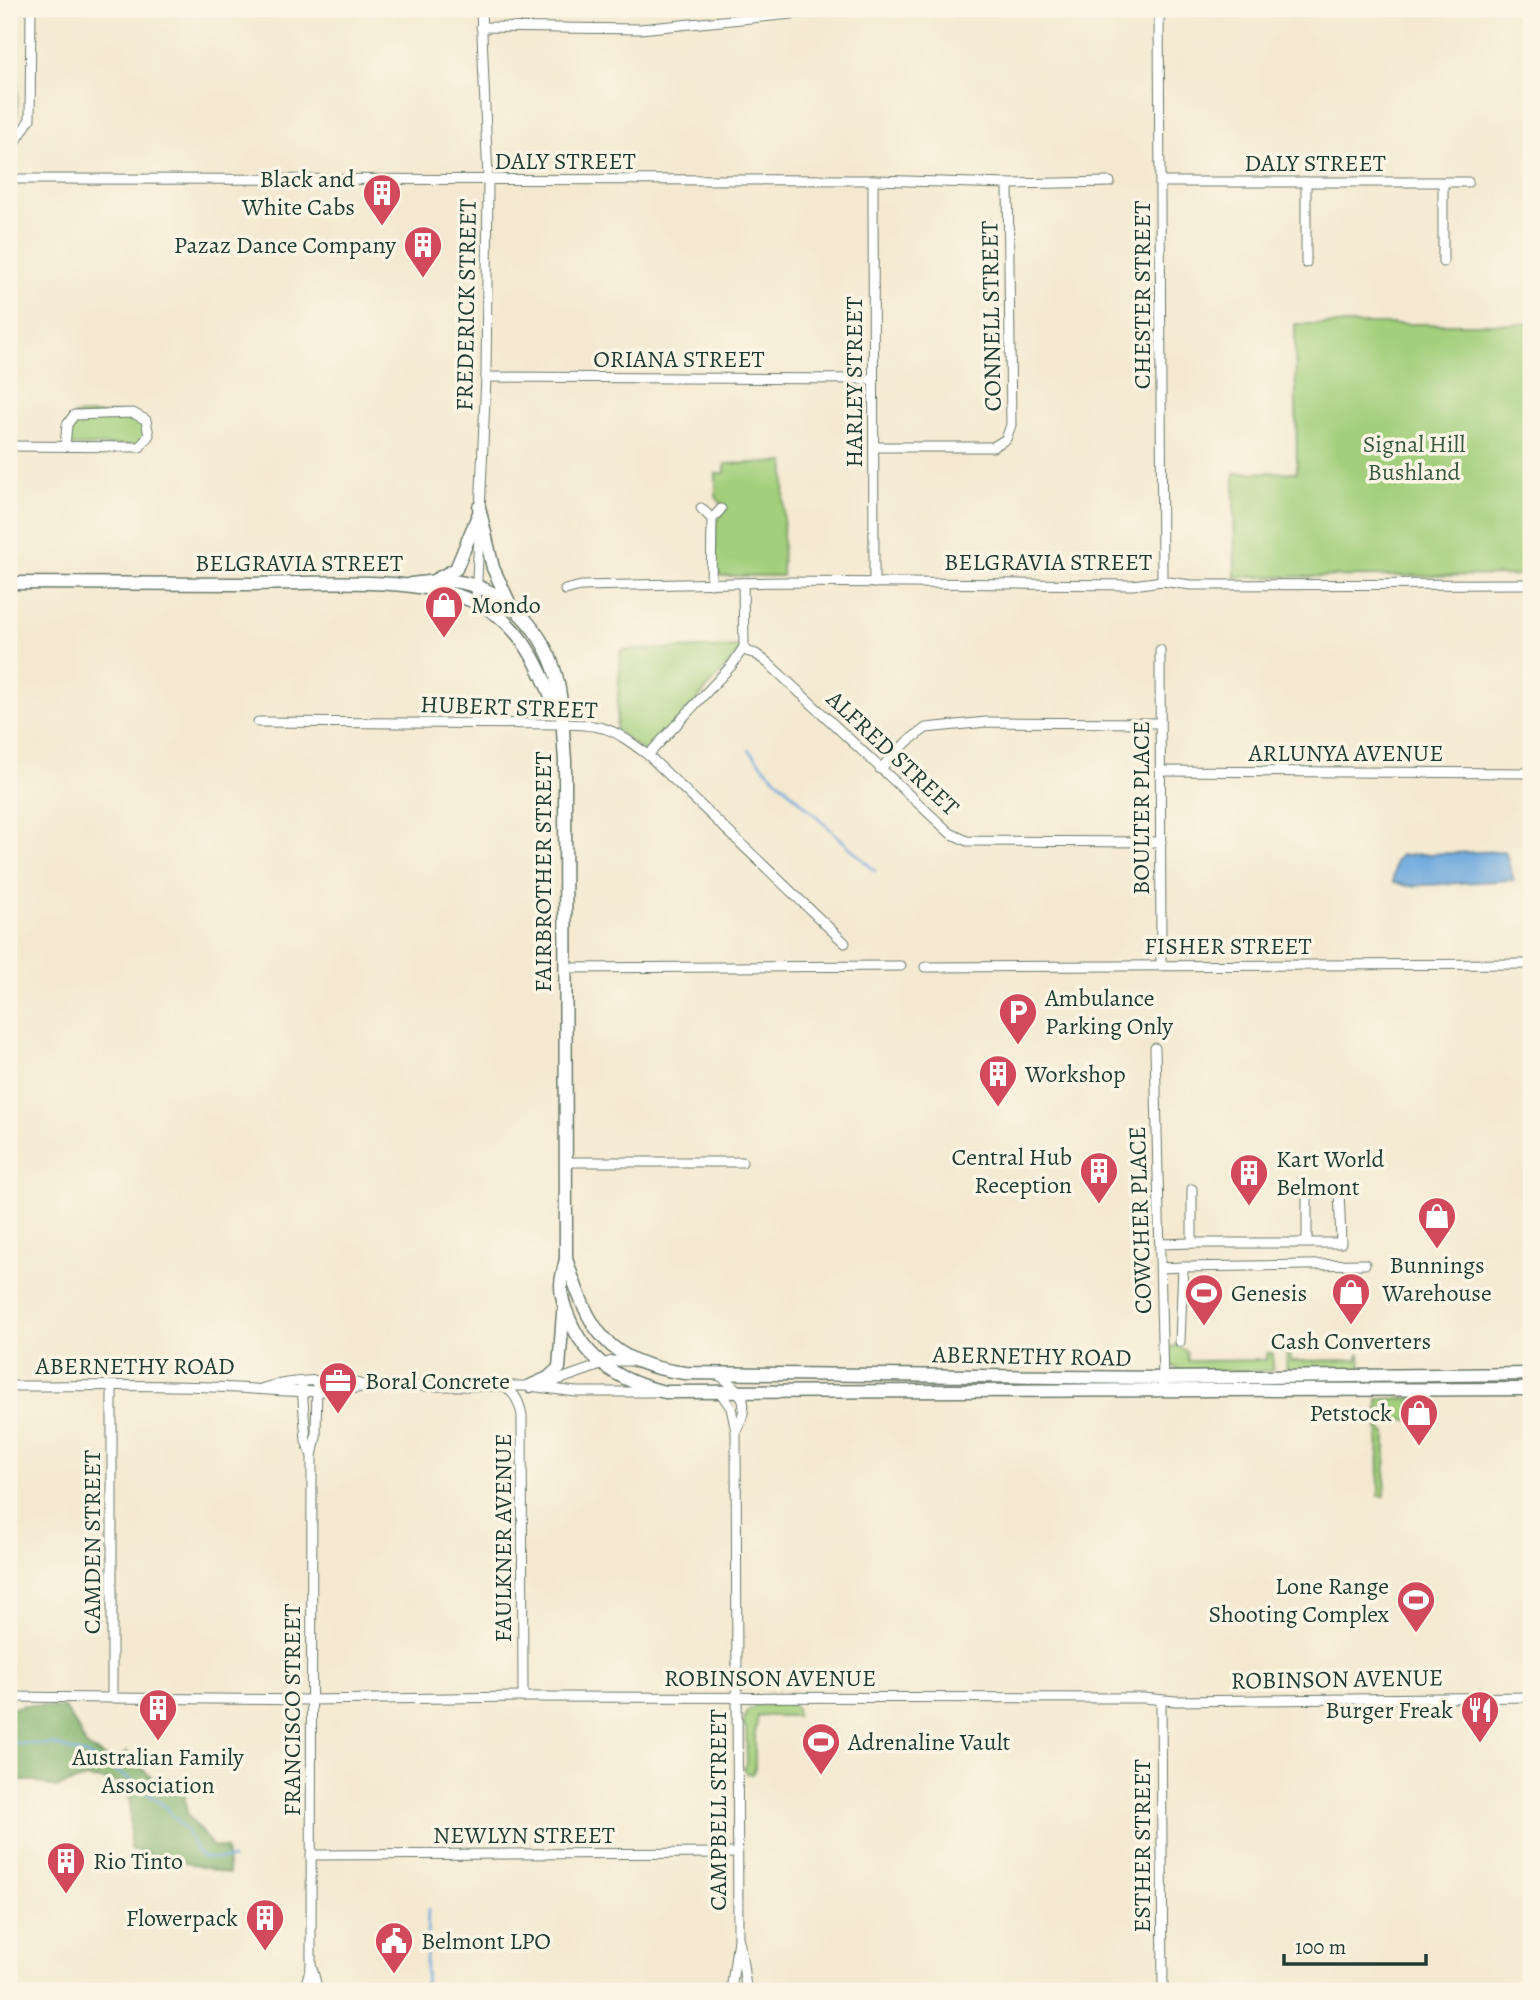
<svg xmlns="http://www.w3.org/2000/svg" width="1540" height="2000" viewBox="0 0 1540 2000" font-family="Alegreya,serif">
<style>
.green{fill:#a3cf7c;stroke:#618658;stroke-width:2}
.forest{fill:#82b26c;stroke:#507850;stroke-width:2}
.water{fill:#6ca7dd;stroke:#467288;stroke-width:2}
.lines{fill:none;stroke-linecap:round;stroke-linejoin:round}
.stream{stroke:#6ca7dd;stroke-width:2.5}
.minor-casing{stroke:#6a796b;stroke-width:11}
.major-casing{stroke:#6a796b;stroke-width:15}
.minor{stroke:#fff;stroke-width:9}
.major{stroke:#fff;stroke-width:12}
.labels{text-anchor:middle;stroke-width:7;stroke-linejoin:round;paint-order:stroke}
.street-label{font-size:24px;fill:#1f3d34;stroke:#fcf5e5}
.poi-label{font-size:24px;fill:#1f3d34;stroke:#fcf5e5;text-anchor:start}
.park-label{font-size:24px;fill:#395a42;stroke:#fcf5e5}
</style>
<rect width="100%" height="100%" fill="#fcf5e5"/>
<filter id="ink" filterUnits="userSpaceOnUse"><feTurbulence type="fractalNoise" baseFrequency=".0143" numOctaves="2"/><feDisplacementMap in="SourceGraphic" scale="14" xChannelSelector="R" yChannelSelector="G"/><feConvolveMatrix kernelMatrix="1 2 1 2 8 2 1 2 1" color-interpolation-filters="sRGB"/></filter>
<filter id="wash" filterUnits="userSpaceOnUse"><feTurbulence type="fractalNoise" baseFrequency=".00686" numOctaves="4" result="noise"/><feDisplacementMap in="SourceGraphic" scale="28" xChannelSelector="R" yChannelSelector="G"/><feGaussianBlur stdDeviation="1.57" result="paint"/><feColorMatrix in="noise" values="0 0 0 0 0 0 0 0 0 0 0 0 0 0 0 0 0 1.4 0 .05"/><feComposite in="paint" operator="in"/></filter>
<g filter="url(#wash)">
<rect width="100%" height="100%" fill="#f4e9d0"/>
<g class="green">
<path d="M9,9H18L17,115L9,133Z"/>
<path d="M1295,324H1531V575L1235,577L1234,473L1297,472Z"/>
<path d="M133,413L146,420V435L139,445L66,446L74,415Z"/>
<path d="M785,462L782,576H721L715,568L716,522L726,509L716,497V473H725V464Z"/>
<path d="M744,647L648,755L616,731L621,650Z"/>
<path d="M1177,1345L1187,1352L1188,1361L1266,1360V1353H1273V1369L1270,1371H1181C1169,1366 1167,1361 1167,1349Z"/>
<path d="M1287,1353H1290L1291,1361L1357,1360L1360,1353L1361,1368L1357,1371H1288L1286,1367Z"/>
<path d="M1436,1398V1420H1382V1432L1386,1433L1385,1496H1379L1378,1399Z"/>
<path d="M791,1704L796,1708L797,1716H758L755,1732V1769L752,1774L747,1773L743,1768L747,1764L746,1728L743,1726L746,1712L757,1705Z"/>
</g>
<path class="forest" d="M26,1705L64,1708L77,1727L86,1746L113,1762L127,1752L126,1757L141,1767L162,1788L184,1790L187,1815L213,1847L226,1848L229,1874L130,1849V1799L125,1789L116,1782L86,1778L55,1788L36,1781H9V1709Z"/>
<path class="water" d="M1505,851L1514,880L1408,886L1393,882L1395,862L1401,855Z"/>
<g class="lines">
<g class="stream">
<path d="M749,750L767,770L875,871"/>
<path d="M9,1743L54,1745L92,1757L131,1780L163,1805L186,1830L197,1852L204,1858L232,1859"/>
<path d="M425,1990L428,1909"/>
</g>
</g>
</g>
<g filter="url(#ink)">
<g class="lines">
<g class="minor-casing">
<g id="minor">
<path d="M1159,9L1162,581"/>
<path d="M481,27L640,29L842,9"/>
<path d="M9,145L16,141L30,119L31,9"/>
<path d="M20,179L873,180L1008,184L1110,182"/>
<path d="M873,180L874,583"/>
<path d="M1161,182H1468"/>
<path d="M1443,262V183"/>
<path d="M1306,263V182"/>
<path d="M486,377L873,379"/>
<path d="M9,446L140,447L149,435L146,420L133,413L74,415L67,425L65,446"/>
<path d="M874,447H993L1006,439L1011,425L1008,184"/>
<path d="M701,508L712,519L711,584"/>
<path d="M712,519L721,509"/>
<path d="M565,590L581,586L785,582L1133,585L1162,581L1191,585L1531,584"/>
<path d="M476,602L486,377L488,181L481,9"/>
<path d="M743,650L756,654L768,663L950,833L967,841L1161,842"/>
<path d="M1160,650L1161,965"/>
<path d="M258,722L562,724C608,725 611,728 648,755L845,943"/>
<path d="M648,755L732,665L744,647L743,583"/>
<path d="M880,769L908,741L926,728L986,722L1160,723"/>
<path d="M1161,771L1531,773"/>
<path d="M925,967L1531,964"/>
<path d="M565,968L901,966"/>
<path d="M1155,1048L1163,1383"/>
<path d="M566,1162H742"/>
<path d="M1192,1243H1341L1339,1190L1307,1191V1243"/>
<path d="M1160,1244L1192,1243V1189"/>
<path d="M1161,1268L1183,1267"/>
<path d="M1180,1342L1183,1267L1365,1264"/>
<path d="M719,1375C742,1391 752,1402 736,1431"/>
<path d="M317,1381L316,1437L312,1456L311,1964L318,1991"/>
<path d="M544,1385L612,1361H634"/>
<path d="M9,1386C76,1386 144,1384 212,1387C263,1388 315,1397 366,1386H530L576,1392H653"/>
<path d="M302,1386L306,1441L311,1454"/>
<path d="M505,1386C516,1395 519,1402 522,1415L523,1697"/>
<path d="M263,1388C291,1380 336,1377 364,1385"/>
<path d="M720,1392L731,1408L736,1431L738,1937C743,1955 743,1973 747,1991"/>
<path d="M9,1697L311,1700L523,1697L1143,1698L1176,1701L1531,1697"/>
<path d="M112,1698V1386"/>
<path d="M1161,1701L1163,1991"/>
<path d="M311,1855L737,1853"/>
<path d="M304,1991L311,1966"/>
<path d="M731,1991L738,1939"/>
</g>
</g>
<g class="major-casing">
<g id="major">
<path d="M479,507L493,568L508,600"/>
<path d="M435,580L456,569L479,513"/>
<path d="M9,583C87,583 165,584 244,584C315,584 429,572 490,610C526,633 542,673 557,711"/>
<path d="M411,584C427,582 444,579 459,582C514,591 553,642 560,695C563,716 563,738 565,760L566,1259C564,1268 561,1277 561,1286C561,1297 565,1309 569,1318C586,1361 621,1382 665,1392L1531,1389"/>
<path d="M566,1259C590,1330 604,1362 685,1373L1163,1378L1531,1374"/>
<path d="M530,1386L548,1378L559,1368L563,1313"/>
</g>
</g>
<use href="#minor" class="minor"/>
<use href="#major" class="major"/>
</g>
</g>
<defs>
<g id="building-pin" transform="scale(2.0125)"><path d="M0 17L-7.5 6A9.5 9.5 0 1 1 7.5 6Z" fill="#d1495b" stroke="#fcf5e5"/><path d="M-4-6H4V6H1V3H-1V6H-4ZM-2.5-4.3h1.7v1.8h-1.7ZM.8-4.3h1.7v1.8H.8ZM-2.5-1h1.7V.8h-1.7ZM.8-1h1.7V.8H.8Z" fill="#fff"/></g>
<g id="shop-pin" transform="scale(2.0125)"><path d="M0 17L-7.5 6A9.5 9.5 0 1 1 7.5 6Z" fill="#d1495b" stroke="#fcf5e5"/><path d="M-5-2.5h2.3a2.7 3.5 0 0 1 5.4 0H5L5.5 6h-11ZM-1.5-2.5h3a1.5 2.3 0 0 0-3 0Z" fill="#fff"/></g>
<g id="parking-pin" transform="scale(2.0125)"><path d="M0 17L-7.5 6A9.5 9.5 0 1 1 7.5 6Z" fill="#d1495b" stroke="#fcf5e5"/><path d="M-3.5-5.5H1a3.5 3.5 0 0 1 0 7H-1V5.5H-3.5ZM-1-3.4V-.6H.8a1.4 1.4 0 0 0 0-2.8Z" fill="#fff"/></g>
<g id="stadium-pin" transform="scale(2.0125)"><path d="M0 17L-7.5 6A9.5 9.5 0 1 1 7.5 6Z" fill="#d1495b" stroke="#fcf5e5"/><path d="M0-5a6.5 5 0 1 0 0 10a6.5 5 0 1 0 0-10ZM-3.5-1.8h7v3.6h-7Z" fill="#fff"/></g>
<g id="office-pin" transform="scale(2.0125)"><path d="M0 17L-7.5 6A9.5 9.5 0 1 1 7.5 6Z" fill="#d1495b" stroke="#fcf5e5"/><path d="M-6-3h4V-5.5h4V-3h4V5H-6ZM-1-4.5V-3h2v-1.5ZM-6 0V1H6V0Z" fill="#fff"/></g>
<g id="restaurant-pin" transform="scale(2.0125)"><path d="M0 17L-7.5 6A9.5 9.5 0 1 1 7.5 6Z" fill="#d1495b" stroke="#fcf5e5"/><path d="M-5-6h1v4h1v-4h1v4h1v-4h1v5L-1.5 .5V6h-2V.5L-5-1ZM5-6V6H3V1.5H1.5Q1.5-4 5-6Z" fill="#fff"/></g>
<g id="civic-pin" transform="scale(2.0125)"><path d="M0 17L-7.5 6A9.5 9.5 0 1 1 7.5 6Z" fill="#d1495b" stroke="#fcf5e5"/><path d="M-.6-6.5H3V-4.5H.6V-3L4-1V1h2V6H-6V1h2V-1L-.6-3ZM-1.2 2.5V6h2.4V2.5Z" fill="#fff"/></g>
</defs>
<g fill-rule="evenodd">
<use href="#building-pin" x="382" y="193"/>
<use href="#building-pin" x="423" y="245"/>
<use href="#shop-pin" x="444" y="605"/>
<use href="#parking-pin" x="1018" y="1012"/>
<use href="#building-pin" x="998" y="1074"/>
<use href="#building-pin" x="1099" y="1171"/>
<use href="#building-pin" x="1249" y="1173"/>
<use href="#shop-pin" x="1437" y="1216"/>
<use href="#shop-pin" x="1351" y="1292"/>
<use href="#stadium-pin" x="1204" y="1293"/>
<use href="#office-pin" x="338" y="1381"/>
<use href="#shop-pin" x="1419" y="1413"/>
<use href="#stadium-pin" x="1416" y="1600"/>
<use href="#building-pin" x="158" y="1708"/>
<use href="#restaurant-pin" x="1480" y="1710"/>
<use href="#stadium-pin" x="821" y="1742"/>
<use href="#building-pin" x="66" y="1861"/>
<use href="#building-pin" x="265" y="1918"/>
<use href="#civic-pin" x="394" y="1941"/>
</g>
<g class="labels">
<g class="street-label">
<text x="565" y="169">DALY STREET</text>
<text x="1315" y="171">DALY STREET</text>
<text transform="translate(1142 295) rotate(-90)" y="8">CHESTER STREET</text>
<text transform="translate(466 305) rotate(-89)" y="8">FREDERICK STREET</text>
<text transform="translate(991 316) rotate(-91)" y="8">CONNELL STREET</text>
<text x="679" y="367">ORIANA STREET</text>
<text transform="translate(854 382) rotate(-90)" y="8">HARLEY STREET</text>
<text x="1048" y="570">BELGRAVIA STREET</text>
<text x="299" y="571">BELGRAVIA STREET</text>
<text transform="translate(509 707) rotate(2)" y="8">HUBERT STREET</text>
<text transform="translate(893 753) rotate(43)" y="8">ALFRED STREET</text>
<text x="1346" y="761">ARLUNYA AVENUE</text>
<text transform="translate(1141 808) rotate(-90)" y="8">BOULTER PLACE</text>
<text transform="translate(543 872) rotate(-90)" y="8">FAIRBROTHER STREET</text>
<text x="1228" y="954">FISHER STREET</text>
<text transform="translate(1140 1220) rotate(-92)" y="8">COWCHER PLACE</text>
<text transform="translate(1032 1356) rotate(1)" y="8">ABERNETHY ROAD</text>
<text x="135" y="1374">ABERNETHY ROAD</text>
<text transform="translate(503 1538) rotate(-90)" y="8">FAULKNER AVENUE</text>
<text transform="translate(92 1542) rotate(-90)" y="8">CAMDEN STREET</text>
<text x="770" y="1686">ROBINSON AVENUE</text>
<text transform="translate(1337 1679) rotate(-1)" y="8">ROBINSON AVENUE</text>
<text transform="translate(292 1710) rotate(-90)" y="8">FRANCISCO STREET</text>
<text transform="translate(718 1810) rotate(-90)" y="8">CAMPBELL STREET</text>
<text x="524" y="1843">NEWLYN STREET</text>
<text transform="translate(1142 1846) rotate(-90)" y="8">ESTHER STREET</text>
</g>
<g class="poi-label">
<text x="355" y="187" text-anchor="end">Black and<tspan x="355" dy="28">White Cabs</tspan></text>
<text x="396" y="253" text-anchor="end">Pazaz Dance Company</text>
<text x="471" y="613">Mondo</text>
<text x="1045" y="1006">Ambulance<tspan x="1045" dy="28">Parking Only</tspan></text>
<text x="1025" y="1082">Workshop</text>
<text x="1072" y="1165" text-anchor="end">Central Hub<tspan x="1072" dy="28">Reception</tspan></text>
<text x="1276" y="1167">Kart World<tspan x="1276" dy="28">Belmont</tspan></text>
<text x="1437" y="1273" text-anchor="middle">Bunnings<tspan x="1437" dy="28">Warehouse</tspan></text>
<text x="1231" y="1301">Genesis</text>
<text x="1351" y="1349" text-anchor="middle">Cash Converters</text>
<text x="365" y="1389">Boral Concrete</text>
<text x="1392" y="1421" text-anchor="end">Petstock</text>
<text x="1389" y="1594" text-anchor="end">Lone Range<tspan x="1389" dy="28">Shooting Complex</tspan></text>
<text x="1453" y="1718" text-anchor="end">Burger Freak</text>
<text x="848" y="1750">Adrenaline Vault</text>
<text x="158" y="1765" text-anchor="middle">Australian Family<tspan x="158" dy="28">Association</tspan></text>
<text x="93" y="1869">Rio Tinto</text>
<text x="238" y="1926" text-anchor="end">Flowerpack</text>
<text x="421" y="1949">Belmont LPO</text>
</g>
<g class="park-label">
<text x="1414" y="452">Signal Hill<tspan x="1414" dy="28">Bushland</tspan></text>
</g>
</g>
<rect width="1540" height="2000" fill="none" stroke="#fcf5e5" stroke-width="35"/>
<path d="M1284 1954v10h142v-10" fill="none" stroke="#1f3d34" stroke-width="3.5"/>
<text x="1295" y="1954" font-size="21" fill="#1f3d34" stroke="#fcf5e5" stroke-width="5" paint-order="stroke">100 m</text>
</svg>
